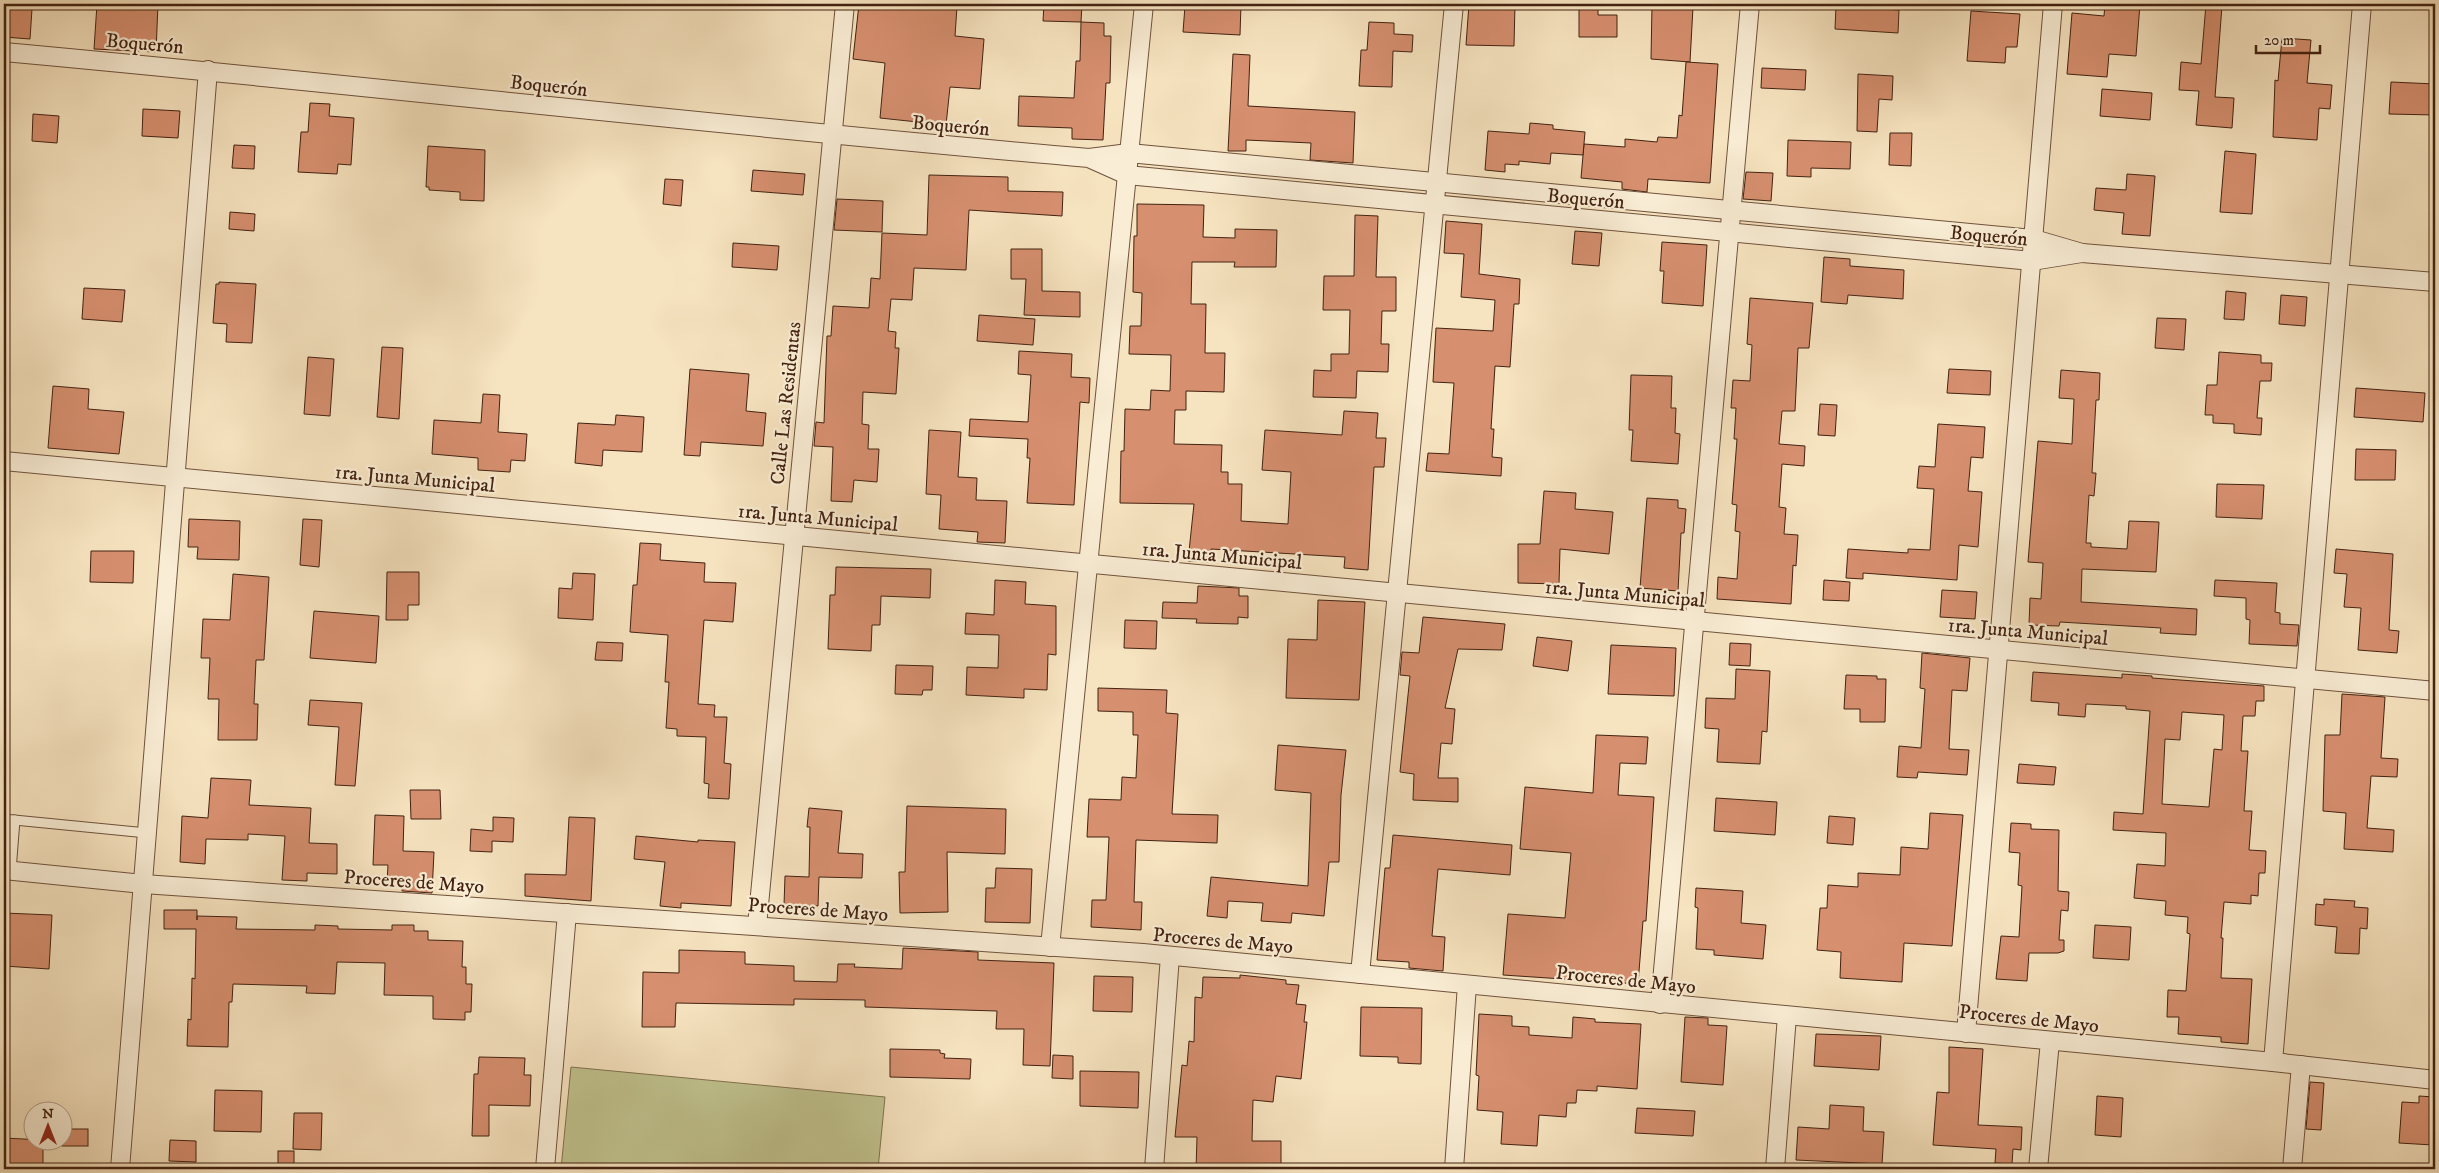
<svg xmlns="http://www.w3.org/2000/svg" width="2439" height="1173" viewBox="0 0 2439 1173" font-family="'IM FELL DW Pica',serif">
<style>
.green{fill:#c0c38f;stroke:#827250}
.building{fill:#d68f6f;stroke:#432211;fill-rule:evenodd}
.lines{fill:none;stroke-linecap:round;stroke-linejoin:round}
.service-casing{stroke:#70523c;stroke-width:11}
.minor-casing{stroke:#70523c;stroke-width:20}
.service{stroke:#f9edd5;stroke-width:9}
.minor{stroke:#f9edd5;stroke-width:18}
.labels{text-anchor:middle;stroke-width:4.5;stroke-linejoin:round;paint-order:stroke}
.street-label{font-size:20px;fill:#432211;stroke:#f9edd5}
</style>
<rect width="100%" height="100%" fill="#f6e3bf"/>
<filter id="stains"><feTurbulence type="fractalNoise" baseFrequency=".004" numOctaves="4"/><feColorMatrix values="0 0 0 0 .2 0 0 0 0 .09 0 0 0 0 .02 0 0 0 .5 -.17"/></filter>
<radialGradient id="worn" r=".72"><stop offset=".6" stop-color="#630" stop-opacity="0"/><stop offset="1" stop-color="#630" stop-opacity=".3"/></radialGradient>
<path class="green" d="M571,1067L885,1097L878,1169H561Z"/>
<g class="building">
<path d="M97,4H158L156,52L94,49Z"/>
<path d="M859,4H922L957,7L955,36L984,39L980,89L950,87L946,125L880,118L885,63L853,59Z"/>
<path d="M1044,4H1082L1081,22L1043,21Z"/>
<path d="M1210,4H1241L1240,35L1183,32L1185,6L1209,7Z"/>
<path d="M1469,4H1515L1514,46L1466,45Z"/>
<path d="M1579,4H1598V15H1617V37H1579Z"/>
<path d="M2105,4H2140L2136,56L2109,54L2107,77L2067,74L2072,13L2104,16Z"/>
<path d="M2206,4L2222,6L2215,97L2234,98L2232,128L2196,125L2199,91L2179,90L2181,62L2201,64Z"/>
<path d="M1652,5L1693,7L1690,62L1651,59Z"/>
<path d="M1836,6L1899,10L1898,33L1835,29Z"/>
<path d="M6,7L32,9L30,39L4,37Z"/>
<path d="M1971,11L2020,14L2017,47H2006L2005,63L1967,61Z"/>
<path d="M1081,22L1104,23V36H1111L1110,83H1106L1103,140L1072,139V128L1018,126L1019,96L1074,98L1076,61H1080Z"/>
<path d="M1369,22L1394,23V34L1413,35L1412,52L1393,51L1392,87L1359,86L1361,50H1367Z"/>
<path d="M2282,38L2311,40L2307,83L2332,85L2330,109L2319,108L2317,140L2273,137L2275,80L2278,81Z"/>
<path d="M1233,54L1250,55L1248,106L1355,112L1353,163L1310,160L1311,143L1246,140V151H1228Z"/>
<path d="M1686,62L1718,64L1710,183L1648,179L1647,192L1622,189V182L1581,178L1584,144L1625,147V139L1657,142L1658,137L1677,138L1679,115L1682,116Z"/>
<path d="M1762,68L1806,70L1805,90L1761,88Z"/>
<path d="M1858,74L1893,76L1892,100L1879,99L1877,132L1857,131Z"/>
<path d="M2391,82L2435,84V115L2389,114Z"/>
<path d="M2102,89L2152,93L2150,120L2100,116Z"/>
<path d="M310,103L330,104L329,116L354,118L351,165L338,164L337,174L298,172L301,132H308Z"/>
<path d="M143,109L180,111L178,138L142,136Z"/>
<path d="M33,114L59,116L57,143L32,141Z"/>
<path d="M1530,123L1553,125V129L1585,132L1583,155L1551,153L1550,164L1519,161V165L1505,164V172L1485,170L1488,131L1529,134Z"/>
<path d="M1890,133H1912L1911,166L1889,165Z"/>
<path d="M1788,140L1851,142L1850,169L1811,168V177L1787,176Z"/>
<path d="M234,145L255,146L254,169L232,168Z"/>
<path d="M428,146L485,150L484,201L460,200V192L429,190V187H426Z"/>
<path d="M2225,151L2256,154L2252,214L2220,212Z"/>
<path d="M753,170L805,174L803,195L751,191Z"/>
<path d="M1746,172L1773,173L1771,201L1743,199Z"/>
<path d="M2127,174L2155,176L2150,236L2122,234L2124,213L2094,210L2096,188L2126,190Z"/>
<path d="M929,175L1008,177V191L1063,192L1062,216L969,210L966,270L914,268L912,300L891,299L888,331L896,332L895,348H899L896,394L863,392L862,424L869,425L868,449H879L877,482L854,480L852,502L831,501L833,447L814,446L816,422L824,423L827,336H831L833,306L869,308L871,278L880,279L882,233L927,235Z"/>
<path d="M665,179L683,180L681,206L663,204Z"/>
<path d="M837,199L883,201L882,232L834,230Z"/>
<path d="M1137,204L1204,205L1203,237L1235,238V229L1277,230L1276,267H1234L1235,262H1192L1191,304H1206L1205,353H1225L1224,392L1186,391V410H1175L1174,444L1222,445L1221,472H1228V484H1242L1241,521L1288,524L1291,472L1262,470L1265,430L1342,435L1344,411L1378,413L1376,438H1386L1384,467H1374L1368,570L1344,568L1345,557L1211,549V562L1188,561L1194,504L1120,503L1121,451H1124L1125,409L1150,410L1151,390L1170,391L1171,355L1129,354L1130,326H1141L1142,293L1133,292L1134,236H1137Z"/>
<path d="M230,212L255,214L254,231L229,229Z"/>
<path d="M1355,215L1378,216L1376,277H1396V311H1382L1381,344H1389L1388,372L1357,371L1356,398L1313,397L1314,370L1331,371V354H1349L1350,310H1323L1324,276H1354Z"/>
<path d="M1446,221L1482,224L1479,274L1520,279L1519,304H1514L1510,367L1495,366L1491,429H1494L1492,457L1502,458L1501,476L1426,471L1428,453L1449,454L1454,383L1433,382L1436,328L1493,331L1495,300L1461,297L1464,254L1444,253Z"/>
<path d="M1575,231L1602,233L1599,266L1572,264Z"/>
<path d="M1662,242L1707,245L1703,306L1662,303L1664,271H1660Z"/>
<path d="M733,243L779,246L777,270L732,267Z"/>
<path d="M1011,249H1042V291L1080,292V317L1024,315L1026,279H1011Z"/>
<path d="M1824,257L1850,259V266L1904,270L1903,299L1848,295L1847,304L1821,302Z"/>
<path d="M219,282L256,284L252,343L226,342L227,324L213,323L216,284H219Z"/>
<path d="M84,288L125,290L122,322L82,319Z"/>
<path d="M2226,291L2246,293L2244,320L2224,319Z"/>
<path d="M2281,295L2307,297L2305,326L2279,324Z"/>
<path d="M1750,298L1813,303L1809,348H1798L1795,411H1782L1779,444L1805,446L1804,466L1782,464L1779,507L1786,508L1784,534L1798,535L1796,566L1793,565L1791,604L1717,599L1718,577L1737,579L1740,532L1735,531L1737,505L1732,504L1737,439H1734L1736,408H1731L1733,380L1750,381L1752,345L1747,344Z"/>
<path d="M979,315L1035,319L1033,345L977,341Z"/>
<path d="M2157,318L2186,319L2184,350L2155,348Z"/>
<path d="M382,347L403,348L399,419L377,417Z"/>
<path d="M1019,351L1072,354L1071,377L1090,378L1089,403L1080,402L1074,505L1027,503L1030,458H1027L1028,439L969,436L970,419L1028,422L1031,375L1018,374Z"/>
<path d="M2219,352L2261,355V363H2272L2271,381H2260L2257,418H2262L2261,435L2234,433V424L2213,423V415H2205L2207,385H2217Z"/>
<path d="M308,357L334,359L330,416L304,414Z"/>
<path d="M690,369L749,374L746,411L766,413L763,446L701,442L700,456L684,455Z"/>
<path d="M1949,369L1991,371L1990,395L1947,393Z"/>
<path d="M2061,370L2100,373L2099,400H2096L2092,473H2096L2094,496L2089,495L2086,543H2091V547L2127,549L2129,521L2159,522L2156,572L2082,569L2081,602L2197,609L2196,635L2160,633L2161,628L2060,622L2059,626L2029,625L2030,598L2041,599L2043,563L2028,562L2038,441L2072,444L2074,399L2059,398Z"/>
<path d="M1631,375L1672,376L1671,408H1676L1675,433L1680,434L1678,464L1631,461L1633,430H1629Z"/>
<path d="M53,386L89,389L88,409L124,412L119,454L48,448Z"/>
<path d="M2356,388L2425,393L2423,422L2354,417Z"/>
<path d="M483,394L500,395L498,432L527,434L525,461L511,460L510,472L478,470V458L432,454L434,420L481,423Z"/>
<path d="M1820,404L1837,405L1835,436L1818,435Z"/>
<path d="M616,415L644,417L642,452L603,450L602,466L575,463L578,423L615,425Z"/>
<path d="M1938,424L1985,427L1983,458L1971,457L1968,491L1982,492L1978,547L1959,545L1957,580L1863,573V579L1846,578L1848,549L1908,553V549L1930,550L1934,489L1917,488L1919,466L1935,467Z"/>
<path d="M929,430L961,432L958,477L977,478L976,500L1007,501L1005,543L977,542L978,532L939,529L941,495L926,494Z"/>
<path d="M2356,449L2396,450L2395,480H2355Z"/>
<path d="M2217,484L2264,485L2262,519L2216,517Z"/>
<path d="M1544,491L1576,493L1575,509L1613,512L1609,554L1560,549L1559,584L1518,583V544H1540Z"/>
<path d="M1647,498L1678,500V508L1686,509L1684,533H1681L1678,591L1640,588Z"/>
<path d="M189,519L240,521L239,560L197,559L198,547H188Z"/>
<path d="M303,519L322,520L319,567L300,565Z"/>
<path d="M640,543L661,544L660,560L705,563L704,582L736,583L733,622L704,620L698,704L715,705L714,717H727L724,763L731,764L729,799L708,798L709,784L704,783L706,737L677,736V729L666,728L669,682H665L668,635L630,632L633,585H637Z"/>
<path d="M2336,549L2393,554L2389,630L2399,631L2397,653L2358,650L2361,608L2344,607L2347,574L2334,573Z"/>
<path d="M91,551H134L133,583L90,582Z"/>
<path d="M836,567L931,569L930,598L881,596L880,625H872L871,651L828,649L830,595H835Z"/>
<path d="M387,572H419V605H408V620H386Z"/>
<path d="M573,573L595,574L593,620L558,618L559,588L572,589Z"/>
<path d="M233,574L269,577L264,660H256L254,704H258L257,740H218L219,699H208L210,658H201L203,619L230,620Z"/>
<path d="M995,580L1026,582L1025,604L1056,606V655L1048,654L1047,690L1024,689V698L966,695L967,667L998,668L999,635L965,634L966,613L994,615Z"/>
<path d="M1824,580L1850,582L1849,601L1823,600Z"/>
<path d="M2215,580L2277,583L2275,612L2280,613V624L2299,625L2297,646L2249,644L2250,620L2246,619V598L2214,596Z"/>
<path d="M1198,586L1239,588V596H1248V618L1238,617V624L1196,623L1197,619L1162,618L1163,602L1197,603Z"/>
<path d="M1942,590L1977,592L1975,619L1940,617Z"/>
<path d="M1318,600L1365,602L1359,700L1286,698L1288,639L1317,640Z"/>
<path d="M314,611L379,616L376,663L310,658Z"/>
<path d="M1423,617L1505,624L1502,650L1458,649L1445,708L1455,709L1452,744L1441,743L1438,778H1458V802L1413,800L1414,774L1400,772L1410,676L1400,675L1402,652L1419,653Z"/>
<path d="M1125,620L1157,621L1156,649L1124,648Z"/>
<path d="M1537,637L1572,641L1568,671L1533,666Z"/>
<path d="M597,642L623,643L622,661L595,660Z"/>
<path d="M1730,643L1751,644L1750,666L1729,665Z"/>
<path d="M1611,645L1676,648L1674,696L1608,694Z"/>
<path d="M1922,653L1970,658L1967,691L1952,690L1949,749L1969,750L1967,775L1918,772L1917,778L1897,777L1899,746L1921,748L1925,689L1920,688Z"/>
<path d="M896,665L933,666L932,690H923L922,695L895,694Z"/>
<path d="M1736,669L1770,671L1767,732L1762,731L1760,764L1717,762L1719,729L1705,728L1706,698L1735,699Z"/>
<path d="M2033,672L2122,678V674L2152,676V678L2264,686V701H2256L2255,716H2243L2241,751H2248L2244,811H2252L2249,850L2266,851L2265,873H2259L2258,896L2251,895V904L2224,902L2221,938H2223L2221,978L2252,979L2248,1044L2221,1042V1037L2178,1034L2179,1017H2167L2168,990L2186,991L2190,934L2187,933L2188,917L2165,915L2166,901L2134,898L2137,864L2165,866L2166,833L2113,830L2114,812L2143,814L2150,711L2126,709V706L2086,704L2085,717L2058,715L2059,703L2031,701ZM2182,712L2224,715L2222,750L2214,749L2209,807L2162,804L2165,739L2180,740Z"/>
<path d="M1846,675L1877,676V679H1886L1885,722H1860V709H1844Z"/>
<path d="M1098,688L1167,690L1166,713L1178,714L1172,814L1218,815L1217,843L1136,840L1134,902H1142L1141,930L1091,927L1092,900H1106L1109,837H1087L1089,799L1121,800L1122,777L1136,778L1138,735H1133V712L1098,711Z"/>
<path d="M2342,694L2385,697L2381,758L2398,759L2397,777L2371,776L2367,828L2394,830L2393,852L2344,849L2346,813L2323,811L2325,735H2340Z"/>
<path d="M310,700L362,703L355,786L335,785L339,727L308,725Z"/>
<path d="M1596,735L1648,737L1646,764L1620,763L1618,795L1654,797L1646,921H1643L1638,984L1503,975L1508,914L1565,918L1571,853L1520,849L1525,787L1593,793Z"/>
<path d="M1278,745L1346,750L1341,795L1339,862H1329L1324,916L1292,913L1291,923L1261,921L1263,903L1228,901L1227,918L1207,916L1211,877L1308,886L1311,793L1275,790Z"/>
<path d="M2019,764L2056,767L2054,785L2017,783Z"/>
<path d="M211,778L251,780L249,805L311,808L309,843L337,844V874L307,873V881L282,880L285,836L248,834V840L206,839L205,864L180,862L182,816L208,818Z"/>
<path d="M410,790H440L441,819H411Z"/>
<path d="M1716,798L1777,802L1775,835L1714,831Z"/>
<path d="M907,806L1006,809L1005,854L947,852L948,912L900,913L899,872H905Z"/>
<path d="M809,808L842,811L838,853L863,854L862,878L819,877L818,906L784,905L785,876L809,877L810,827H807Z"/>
<path d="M1930,813L1963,815L1952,946L1904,943L1902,982L1840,978L1841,952L1817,950L1820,908H1827L1828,885L1858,887V873L1900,875L1901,847L1928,849Z"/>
<path d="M375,815L404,816L403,851L434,852L432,893L402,891V884L387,883L388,865H373Z"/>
<path d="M1829,816L1855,818L1853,845L1827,843Z"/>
<path d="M493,817L514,818L513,842L492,841V852L470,851L471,829L493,831Z"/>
<path d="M569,817L595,818L591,901L525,896V874L566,875Z"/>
<path d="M2011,823L2031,824V829L2059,830L2058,891L2069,892L2068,911L2061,910L2059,940H2064V951L2058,953H2029L2027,981L1996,979L2001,936L2019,937L2022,886L2018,885L2020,853L2009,852Z"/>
<path d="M1393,835L1512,845L1510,875L1438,869L1432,936L1445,937L1443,971L1409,968V962L1377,960L1385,868H1390Z"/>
<path d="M636,836L698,842V840L735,842L731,906L681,903V908L660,906L665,862L634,859Z"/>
<path d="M996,868L1032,869L1030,923L985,922L986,888H995Z"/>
<path d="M1696,888L1743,891L1741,923L1766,925L1763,959L1714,955V950L1696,949L1698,908L1695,907Z"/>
<path d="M2324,899L2355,901L2354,907L2368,908L2367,929L2360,928L2359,954L2335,953L2337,927L2315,925L2316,904L2324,905Z"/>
<path d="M164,910H197V920V916L237,917L236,929L315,930V925L338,926V929L392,930V925H414V931H428V940L463,941L462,967H466V984H472L471,1012H465V1020L433,1019V996L384,995L385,963L337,962L335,994L306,993L307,986L233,984L232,1002H229L228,1047L187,1046L188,1019L191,1020L192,978L195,979L196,929H164Z"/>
<path d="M4,913L52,915L49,969L4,966Z"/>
<path d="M2095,925L2131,927L2129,960L2093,958Z"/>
<path d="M903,948L978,952V960L1054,963L1050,1066L1023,1065L1024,1029H996L997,1011L865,1007V1000L794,999V1005L676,1003L675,1027H642L643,972L679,973V950L745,952V964L794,966V981L837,982L838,964H855L854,967L902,969Z"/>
<path d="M1240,975L1286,980V984L1299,985L1296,1004L1306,1005L1304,1022H1307L1301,1079L1276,1076L1273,1102L1253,1100L1252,1141H1281V1165H1265L1264,1169H1196L1197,1137H1175L1182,1065L1187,1066L1189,1041L1194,1042L1195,997L1202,998L1203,977L1240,978Z"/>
<path d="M1094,976L1133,977L1132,1012L1093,1011Z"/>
<path d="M1361,1007L1422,1008L1421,1064L1398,1063V1057L1360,1056Z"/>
<path d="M1479,1014L1512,1016V1026L1529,1027V1035L1572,1038L1573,1017L1595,1019V1022L1641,1024L1637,1089L1597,1086V1091L1577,1090L1576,1103H1567L1566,1117L1539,1115L1537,1146L1501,1144L1503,1112L1477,1110L1479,1076L1476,1075Z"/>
<path d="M1685,1017L1708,1018V1025L1727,1026L1723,1085L1681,1082Z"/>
<path d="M1816,1034L1881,1036L1879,1070L1814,1066Z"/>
<path d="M1949,1047L1983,1049L1978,1125L2022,1127L2021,1150L2013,1149L2012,1164L1995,1163L1996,1149L1933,1145L1937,1092L1949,1093Z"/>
<path d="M890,1049L940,1050V1053L945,1054L944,1058L971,1059L970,1079L890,1077Z"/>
<path d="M1053,1055L1073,1056V1079L1052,1078Z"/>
<path d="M479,1057L525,1058L524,1075H531L530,1106L489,1105V1136H472L474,1074H478Z"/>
<path d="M1080,1071L1139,1072L1138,1108L1080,1106Z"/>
<path d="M2310,1082L2324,1083L2321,1130L2306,1129Z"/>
<path d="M215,1090L262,1091L261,1132L214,1131Z"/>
<path d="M2097,1096L2123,1098L2121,1137L2095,1135Z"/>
<path d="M2419,1096L2435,1097L2433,1145L2399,1143L2402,1102L2419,1103Z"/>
<path d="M1830,1105L1864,1107L1863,1131L1884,1132L1882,1164L1796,1160L1798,1127L1829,1129Z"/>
<path d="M1637,1108L1695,1111L1693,1136L1635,1133Z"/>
<path d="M294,1113H322L321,1150L293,1149Z"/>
<rect x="62" y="1129" width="26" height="17"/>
<path d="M4,1138L43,1140V1169H4Z"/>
<path d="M170,1140L196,1141V1162L169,1161Z"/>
<rect x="278" y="1151" width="16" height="18"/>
</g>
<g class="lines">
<g class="service-casing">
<g id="service">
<path d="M4,819L147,833"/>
<path d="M11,871L15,820"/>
</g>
</g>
<g class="minor-casing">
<g id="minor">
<path d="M4,52C366,85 727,127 1089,158L1129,153L2034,239L2082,253L2032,261L1127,175L1089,158"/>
<path d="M2082,253L2435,282"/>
<path d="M4,461L2435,691"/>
<path d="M4,870L143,884L1143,953L2273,1062L2435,1080"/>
<path d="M757,926L845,4"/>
<path d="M1050,947L1144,4"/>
<path d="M1360,974L1454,4"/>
<path d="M1660,1004L1750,4"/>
<path d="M1966,1033L2053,4"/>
<path d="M2273,1062L2362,4"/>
<path d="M120,1169L208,70"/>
<path d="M545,1169L567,913"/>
<path d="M1154,1169L1170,956"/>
<path d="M1454,1169L1467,985"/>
<path d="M1775,1169L1787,1016"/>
<path d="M2038,1169L2050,1041"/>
<path d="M2292,1169L2301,1065"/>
</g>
</g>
<use href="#service" class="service"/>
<use href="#minor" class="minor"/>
</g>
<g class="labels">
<g class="street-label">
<text transform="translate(145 43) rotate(5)" y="7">Boquerón</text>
<text transform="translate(549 85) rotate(6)" y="7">Boquerón</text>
<text transform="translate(951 125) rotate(5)" y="7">Boquerón</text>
<text transform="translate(1586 198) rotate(5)" y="7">Boquerón</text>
<text transform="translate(1989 235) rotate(5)" y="7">Boquerón</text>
<text transform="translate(785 403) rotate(-84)" y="7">Calle Las Residentas</text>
<text transform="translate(415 478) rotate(5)" y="7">1ra. Junta Municipal</text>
<text transform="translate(818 517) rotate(5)" y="7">1ra. Junta Municipal</text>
<text transform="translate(1222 555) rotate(5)" y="7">1ra. Junta Municipal</text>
<text transform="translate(1625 593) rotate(5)" y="7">1ra. Junta Municipal</text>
<text transform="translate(2028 631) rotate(5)" y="7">1ra. Junta Municipal</text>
<text transform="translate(414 881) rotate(4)" y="7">Proceres de Mayo</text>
<text transform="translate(818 909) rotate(4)" y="7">Proceres de Mayo</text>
<text transform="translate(1223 940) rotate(5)" y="7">Proceres de Mayo</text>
<text transform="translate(1626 979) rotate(6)" y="7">Proceres de Mayo</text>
<text transform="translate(2029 1018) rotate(6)" y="7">Proceres de Mayo</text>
</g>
</g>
<rect width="2439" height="1173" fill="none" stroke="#f6e3bf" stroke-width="20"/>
<rect x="5" y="5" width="2429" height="1163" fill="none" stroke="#432211" stroke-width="2.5"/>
<rect x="10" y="10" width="2419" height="1153" fill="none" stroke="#432211"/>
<g transform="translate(48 1126)"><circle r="24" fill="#f9edd5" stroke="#b09c87"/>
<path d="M0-4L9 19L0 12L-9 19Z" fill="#8f2418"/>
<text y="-8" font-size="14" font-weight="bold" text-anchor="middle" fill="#432211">N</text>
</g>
<path d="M2256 45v8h64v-8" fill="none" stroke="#432211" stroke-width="2.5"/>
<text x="2264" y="45" font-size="15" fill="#432211" stroke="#f9edd5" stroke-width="4" paint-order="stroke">20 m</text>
<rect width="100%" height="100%" filter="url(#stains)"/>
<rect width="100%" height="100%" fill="url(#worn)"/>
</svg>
